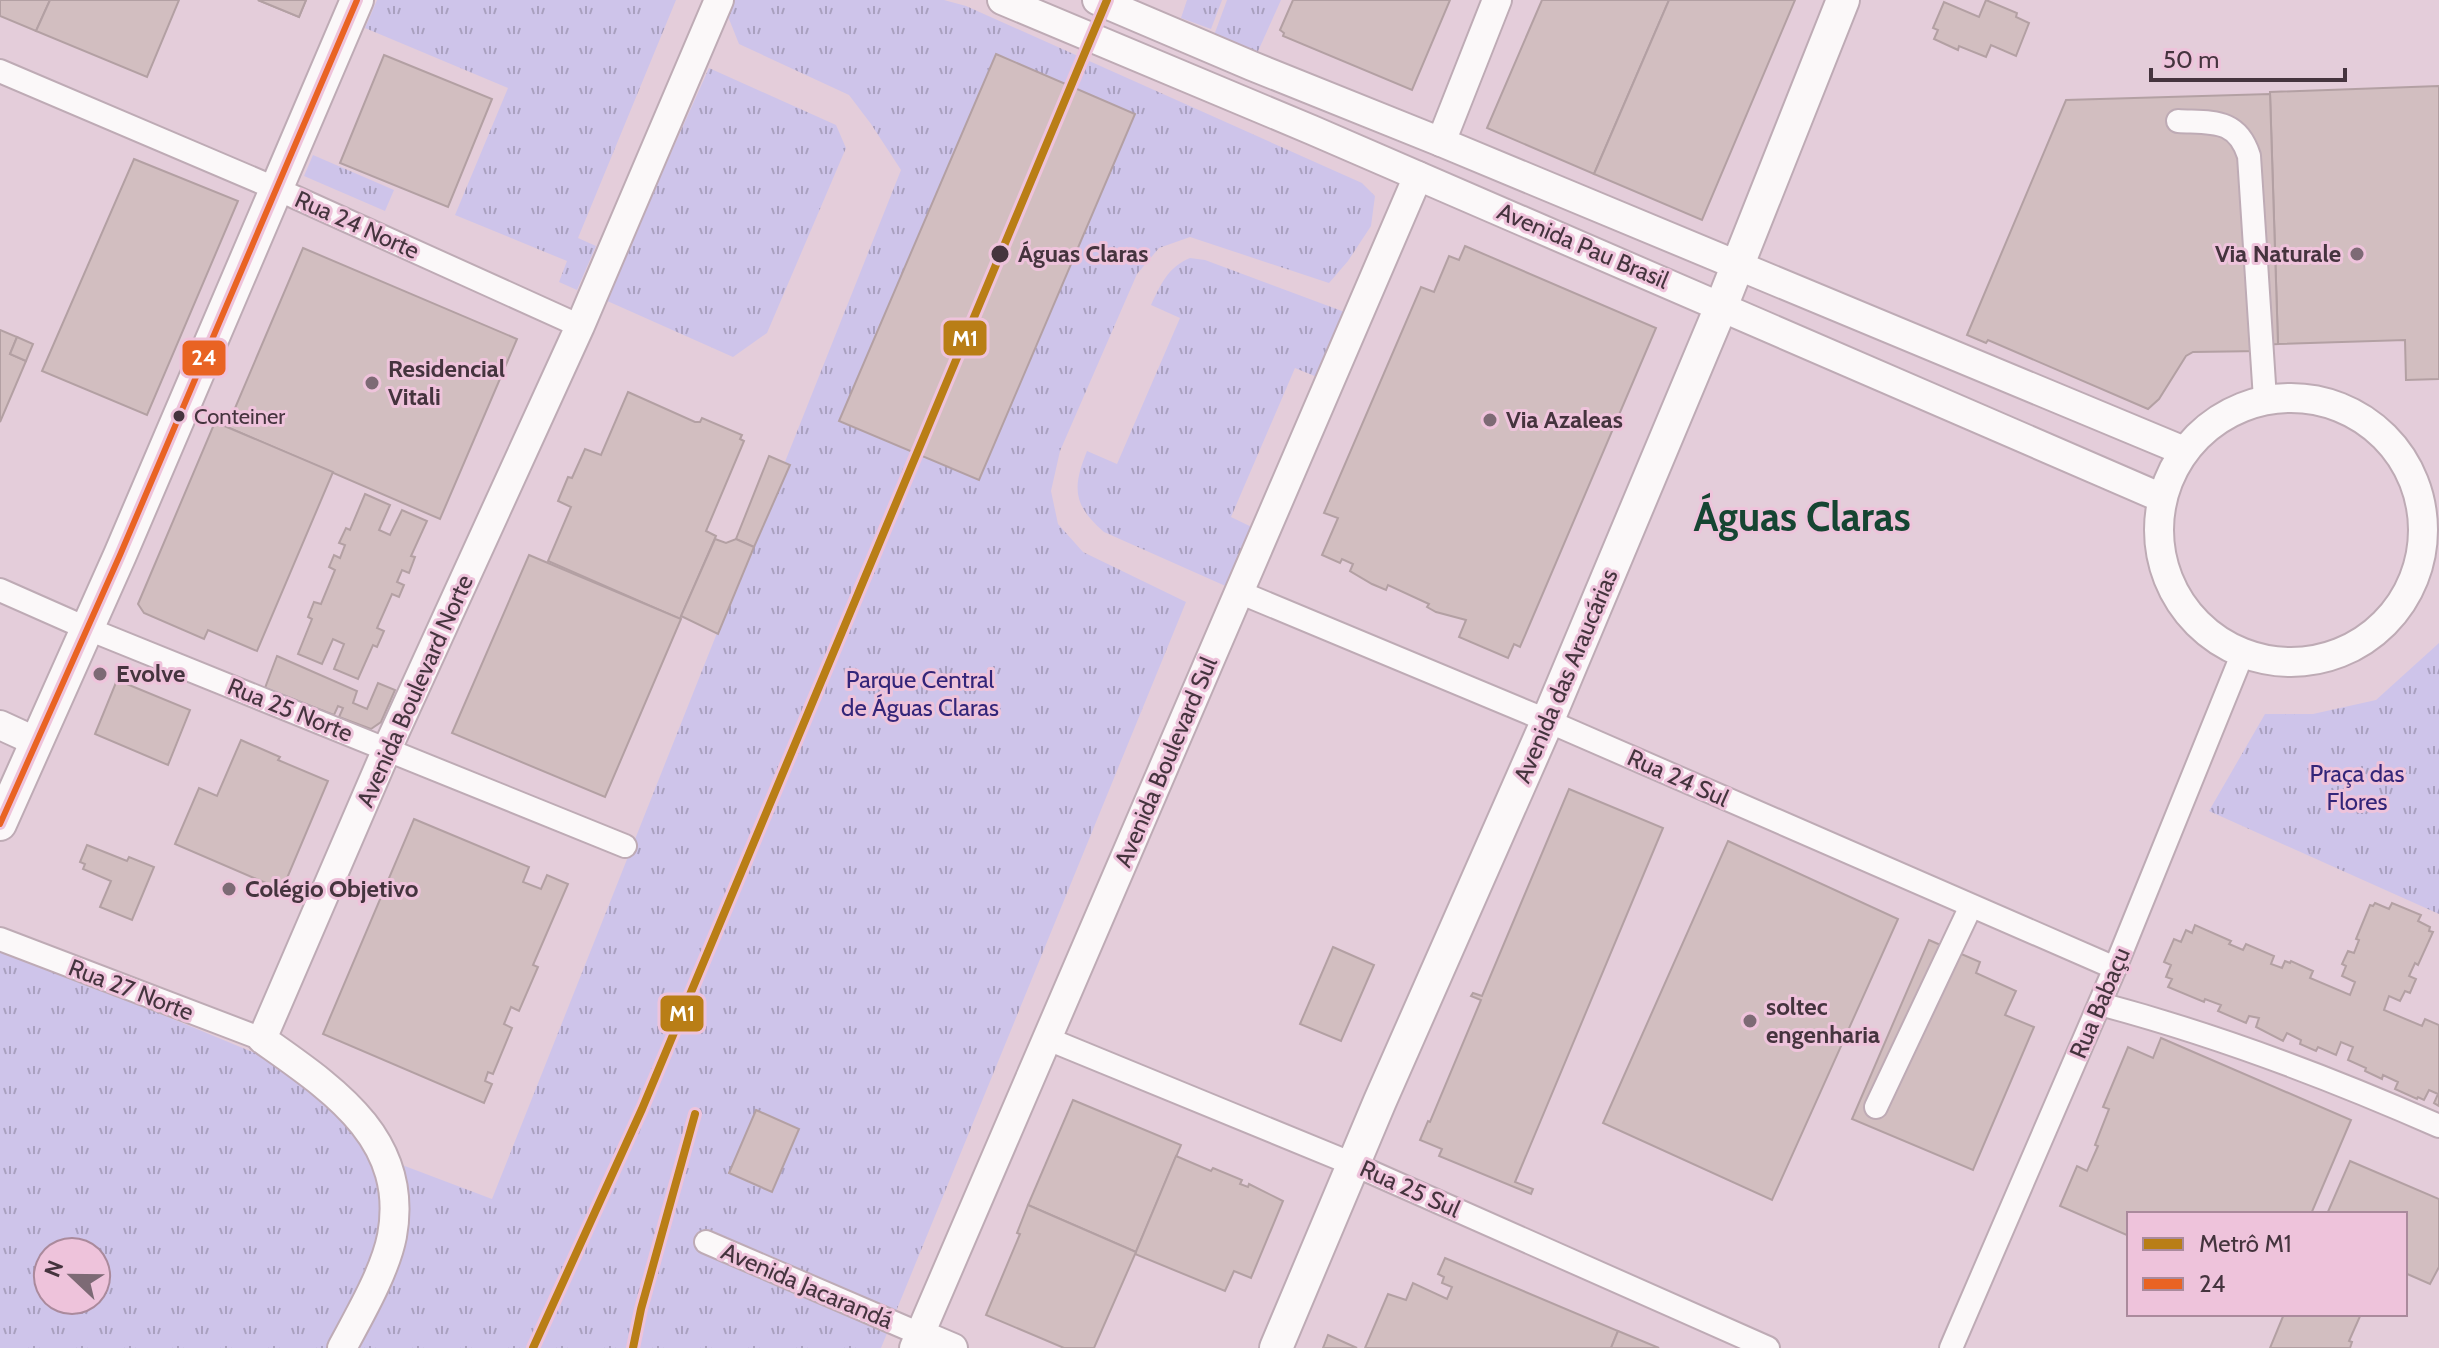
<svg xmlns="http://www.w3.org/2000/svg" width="2439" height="1348" viewBox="0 0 2439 1348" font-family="Cabin,sans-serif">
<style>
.grass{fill:url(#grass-tufts);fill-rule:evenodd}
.building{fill:#d2bec0;stroke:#b3a0a3;stroke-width:2}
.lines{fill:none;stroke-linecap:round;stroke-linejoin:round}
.minor-casing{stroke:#beabb5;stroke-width:26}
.tertiary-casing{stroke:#beabb5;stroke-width:32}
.secondary-casing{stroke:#beabb5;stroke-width:36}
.minor{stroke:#fbf8f9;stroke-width:22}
.tertiary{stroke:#fbf8f9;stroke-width:28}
.secondary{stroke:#fbf8f9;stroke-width:32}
.bus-1-casing{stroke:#eec3db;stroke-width:12}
.bus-1{stroke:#e96323;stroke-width:6}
.metro-1-casing{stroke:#eec3db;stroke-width:14}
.metro-1{stroke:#b97e16;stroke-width:8}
.stop-dot{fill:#45343e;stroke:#eec3db;stroke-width:3}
.poi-dot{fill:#7d6a75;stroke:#eec3db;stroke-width:3}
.labels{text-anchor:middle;stroke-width:6;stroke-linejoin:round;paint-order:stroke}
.bus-label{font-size:22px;fill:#45343e;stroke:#eec3db;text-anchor:start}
.street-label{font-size:24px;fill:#45343e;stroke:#eec3db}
.stop-label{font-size:24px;font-weight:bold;fill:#45343e;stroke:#eec3db;text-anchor:start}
.poi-label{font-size:24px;font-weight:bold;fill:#45343e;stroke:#eec3db;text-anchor:start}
.park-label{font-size:24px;fill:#332579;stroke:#eec3db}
.town-label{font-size:40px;font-weight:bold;fill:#164532;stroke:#eec3db}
.line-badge{stroke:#eec3db;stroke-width:3}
.badge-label{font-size:22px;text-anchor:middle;font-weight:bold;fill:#fff}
</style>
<defs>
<pattern id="grass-tufts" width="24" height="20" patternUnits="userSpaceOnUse" patternTransform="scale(2)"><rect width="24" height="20" fill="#cec4ea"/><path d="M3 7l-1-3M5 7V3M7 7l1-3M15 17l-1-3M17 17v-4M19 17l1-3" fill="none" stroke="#a9a0bf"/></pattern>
</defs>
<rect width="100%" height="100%" fill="#e4cdda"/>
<g class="grass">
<path d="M377,0H676L578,238L596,246L577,290L559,282L567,261L455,215L508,88L365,28Z"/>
<path d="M729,0H944L966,6L1362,183L1375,196L1371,226L1348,261L1329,283L1190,237L1159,248L1137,274L1060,451L1051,491L1058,524L1083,552L1186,602L881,1348H0V951L2,948L293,1069L381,1157L492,1199L901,170L871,124L849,95L739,44L725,9ZM48,1252H96V1300H48Z"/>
<path d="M1187,0H1222L1211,29L1181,18Z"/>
<path d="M1227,0H1281L1255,58L1213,38Z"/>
<path d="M709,68L836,125L846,148L767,333L733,357L605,300Z"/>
<path d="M313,155L394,190L385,211L304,176Z"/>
<path d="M1190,258L1205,260L1358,317L1329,382L1295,368L1231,517L1264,533L1239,592L1104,532C1073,505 1072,488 1087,451L1117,464L1180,318L1151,305C1161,284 1168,267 1190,258Z"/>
<path d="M2439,643V914L2209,811L2265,714H2313L2376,700Z"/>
</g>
<g class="building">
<path d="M0,0H50L36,31L0,16Z"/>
<path d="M50,0H179L147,77L36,31Z"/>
<path d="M258,0H306L299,17Z"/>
<path d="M258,0H306L299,17Z"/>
<path d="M1293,0H1450L1412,90L1283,36L1284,33L1280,30Z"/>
<path d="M1542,0H1669L1594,174L1487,128Z"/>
<path d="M1669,0H1795L1702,220L1594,174Z"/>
<path d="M1986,0L2017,13L2016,17L2029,23L2016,56L1991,45L1986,57L1959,46L1958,50L1934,39L1938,30L1933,28L1944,2L1979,17Z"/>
<path d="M996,54L1135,114L979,480L839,421Z"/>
<path d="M384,55L492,99L448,207L340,163Z"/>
<path d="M2439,86V379L2406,380L2405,340L2278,344L2270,92Z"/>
<path d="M2270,94L2278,344L2260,345V351L2193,352L2186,356L2159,399L2148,409L1988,340L1986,343L1967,335L2066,100Z"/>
<path d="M134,159L238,201L147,415L42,371Z"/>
<path d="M1465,246L1656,328L1520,647L1514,644L1508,658L1459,637L1466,620L1436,612L1427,607L1429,604L1388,585L1386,590L1372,584L1350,571L1353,564L1342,559L1340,563L1322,555L1338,518L1324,513L1421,287L1434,292L1449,256L1459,260Z"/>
<path d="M303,248L517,339L440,519L227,427Z"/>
<path d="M0,330L17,337L10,354L26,361L0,422Z"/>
<path d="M17,337L33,344L26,361L10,354Z"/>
<path d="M628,392L695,422H700L702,418L742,435L740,439L744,441L706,531L716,536L680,619L548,561L571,507L558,501L568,477L572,478L585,449L601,455Z"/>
<path d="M215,422L333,472L257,651L208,630L204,639L144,613L138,604Z"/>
<path d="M769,456L790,465L754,547L736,539Z"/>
<path d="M365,494L390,505L379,530L390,535L402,510L427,521L411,556L415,557L409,573L402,570L397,582L404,585L399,597L392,594L377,628L384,631L377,647L373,645L358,679L334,669L344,644L333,639L322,664L298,654L312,619L308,617L314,602L321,604L335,570L329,567L334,555L340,558L345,545L339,543L346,528L350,530Z"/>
<path d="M715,539L726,543L736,539L754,547L718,634L681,616Z"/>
<path d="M529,555L681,619L605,797L452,733Z"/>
<path d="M277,656L357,691L353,703L367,709L378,683L395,690L381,722L371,729L339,717L343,708L338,706L334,715L265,688Z"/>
<path d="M117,680L190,710L168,765L95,734Z"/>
<path d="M241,740L280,757L278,760L328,781L282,890L175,844L199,788L217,796Z"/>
<path d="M1569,789L1663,828L1515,1182L1533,1189L1531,1194L1439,1156L1442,1149L1420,1140L1428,1121L1430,1122L1481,1000L1471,996L1473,993L1482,996Z"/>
<path d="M414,819L529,867L523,882L541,889L547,875L568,884L533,965L538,967L519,1011L511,1007L504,1024L512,1028L493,1074L488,1072L485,1081L492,1084L484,1103L323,1034Z"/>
<path d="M1728,841L1898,919L1772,1200L1603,1123Z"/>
<path d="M87,845L127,861L129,857L154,867L132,920L100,907L111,881L83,869L85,864L80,862Z"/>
<path d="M2375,903L2389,909L2392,903L2421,915L2418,921L2430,927L2429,931L2433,932L2418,965L2415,963L2409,976L2416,979L2410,993L2405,991L2400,1001L2389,996L2384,1010L2422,1026L2425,1019L2439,1025V1106L2434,1103L2438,1094L2429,1090L2424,1100L2418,1097L2417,1099L2395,1089L2398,1082L2383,1075L2382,1079L2365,1071L2366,1068L2348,1060L2353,1047L2341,1042L2336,1055L2318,1047L2316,1051L2300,1044L2301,1040L2287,1033L2283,1041L2256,1027L2259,1018L2249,1016L2246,1023L2218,1011L2221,1005L2205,999L2204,1002L2168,987L2172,979L2166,977L2171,965L2164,962L2174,939L2181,942L2186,930L2192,933L2195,925L2231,941L2229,944L2243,950L2246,944L2274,956L2271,964L2282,968L2285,961L2290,963L2291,961L2313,971L2310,978L2350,995L2355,982L2342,976L2346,966L2342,964L2348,951L2354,953L2359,940L2356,939L2370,905L2373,906Z"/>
<path d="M1929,940L1980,962L1976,973L2016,991L2005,1015L2034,1027L1973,1170L1852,1119Z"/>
<path d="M1333,947L1374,965L1341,1041L1300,1024Z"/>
<path d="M2161,1038L2351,1120L2311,1214H2129V1236L2060,1206L2077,1166L2087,1171L2098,1146L2095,1145L2109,1109L2103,1107L2128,1047L2153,1058Z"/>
<path d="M1073,1100L1181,1145L1136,1252L1028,1205Z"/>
<path d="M756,1110L799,1129L772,1192L729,1173Z"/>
<path d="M1176,1156L1211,1171L1213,1168L1242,1180L1240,1184L1248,1187L1249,1184L1283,1201L1251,1278L1234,1271L1225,1291L1135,1254Z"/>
<path d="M2350,1161L2439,1199V1267L2430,1284L2405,1273V1214H2327Z"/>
<path d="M1028,1205L1136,1252L1094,1348H1064L986,1315L1020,1234L1017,1233Z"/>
<path d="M1445,1258L1618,1331L1611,1348H1365L1388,1294L1406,1300L1413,1283L1447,1299L1452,1287L1442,1283L1444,1277L1438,1274Z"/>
<path d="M2284,1314H2361L2349,1341L2352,1342L2350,1348H2270Z"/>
<path d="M1618,1331L1659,1348H1611Z"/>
<path d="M1328,1335L1357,1348H1323Z"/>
</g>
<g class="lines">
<g class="minor-casing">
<g id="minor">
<path d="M0,71L277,189L580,326"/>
<path d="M2178,121C2212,123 2237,118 2249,156L2265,399"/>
<path d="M0,590L86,628L625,846"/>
<path d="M1239,592L1534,715L2115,968"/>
<path d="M0,939L262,1039"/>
<path d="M2100,1004C2217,1035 2328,1077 2439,1126"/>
<path d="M1048,1039L1355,1165L1768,1348"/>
<path d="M1876,1107L1971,906"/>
<path d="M706,1242L920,1334"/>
<path d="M1951,1348L2115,968L2242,655"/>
</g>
</g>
<g class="tertiary-casing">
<g id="tertiary">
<path d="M1002,0L1312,130L2162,498"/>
<path d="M1097,0L1252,66L1441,142L2184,451"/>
<path d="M1441,142L1497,0"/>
<circle cx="2291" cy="530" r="132"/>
<path d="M0,725L37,742"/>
<path d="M920,1334L953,1348"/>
<path d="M342,1348C359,1316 385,1272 392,1236C410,1138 331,1088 262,1039L387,749L580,326L719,0"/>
<path d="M914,1348L1418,176"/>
</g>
</g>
<g class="secondary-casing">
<g id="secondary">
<path d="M0,824L120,555L357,0"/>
<path d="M1276,1348L1380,1101L1547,722L1721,307L1843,0"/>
</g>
</g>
<use href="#minor" class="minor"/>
<use href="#tertiary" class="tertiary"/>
<use href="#secondary" class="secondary"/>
<g class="bus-1-casing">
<path id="bus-1" d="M0,824L120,555L357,0"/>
</g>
<use href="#bus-1" class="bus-1"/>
<g class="metro-1-casing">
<g id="metro-1">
<path d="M533,1348L642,1109L1107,0"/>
<path d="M633,1348L641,1309L695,1114"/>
</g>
</g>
<use href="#metro-1" class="metro-1"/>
</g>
<g class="stop-dot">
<circle cx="1000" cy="254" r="10"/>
<circle cx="179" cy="416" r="7"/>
</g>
<g class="poi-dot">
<circle cx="2357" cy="254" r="8"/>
<circle cx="372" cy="383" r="8"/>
<circle cx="1490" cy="420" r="8"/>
<circle cx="100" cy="674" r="8"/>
<circle cx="229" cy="889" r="8"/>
<circle cx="1750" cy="1021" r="8"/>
</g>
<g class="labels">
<g class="bus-label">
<text x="194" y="424">Conteiner</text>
</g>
<g class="street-label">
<text transform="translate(357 225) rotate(24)" y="8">Rua 24 Norte</text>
<text transform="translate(1583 246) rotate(23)" y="8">Avenida Pau Brasil</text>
<text transform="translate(1566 676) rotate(-67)" y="8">Avenida das Araucárias</text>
<text transform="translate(415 691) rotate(-66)" y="8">Avenida Boulevard Norte</text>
<text transform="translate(290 710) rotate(22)" y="8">Rua 25 Norte</text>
<text transform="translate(1166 762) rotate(-67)" y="8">Avenida Boulevard Sul</text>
<text transform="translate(1678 778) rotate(24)" y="8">Rua 24 Sul</text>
<text transform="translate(131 990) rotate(21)" y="8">Rua 27 Norte</text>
<text transform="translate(2100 1003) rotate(-67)" y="8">Rua Babaçu</text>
<text transform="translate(1410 1189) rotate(24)" y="8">Rua 25 Sul</text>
<text transform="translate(807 1286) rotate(23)" y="8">Avenida Jacarandá</text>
</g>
<g class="stop-label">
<text x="1018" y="262">Águas Claras</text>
</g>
<g class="poi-label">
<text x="2341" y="262" text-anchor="end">Via Naturale</text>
<text x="388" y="377">Residencial<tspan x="388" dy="28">Vitali</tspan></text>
<text x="1506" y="428">Via Azaleas</text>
<text x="116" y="682">Evolve</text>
<text x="245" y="897">Colégio Objetivo</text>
<text x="1766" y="1015">soltec<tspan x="1766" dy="28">engenharia</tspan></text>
</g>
<g class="park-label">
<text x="920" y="688">Parque Central<tspan x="920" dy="28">de Águas Claras</tspan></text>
<text x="2357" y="782">Praça das<tspan x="2357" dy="28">Flores</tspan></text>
</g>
<g class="town-label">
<text x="1802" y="531">Águas Claras</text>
</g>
</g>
<g class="line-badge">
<rect x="942" y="319" width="46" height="38" rx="8" fill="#b97e16"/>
<rect x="181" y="339" width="46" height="38" rx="8" fill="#e96323"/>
<rect x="659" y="994" width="46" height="39" rx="8" fill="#b97e16"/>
</g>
<g class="badge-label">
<text x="965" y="346">M1</text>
<text x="204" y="365">24</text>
<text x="682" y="1021">M1</text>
</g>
<rect x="2127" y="1212" width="280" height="104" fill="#eec3db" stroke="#aa8a9c" stroke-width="2"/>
<rect x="2143" y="1238" width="40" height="12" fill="#b97e16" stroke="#aa8a9c" stroke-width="2"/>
<text x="2199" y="1252" font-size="24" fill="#45343e">Metrô M1</text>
<rect x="2143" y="1278" width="40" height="12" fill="#e96323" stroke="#aa8a9c" stroke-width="2"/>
<text x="2199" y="1292" font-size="24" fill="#45343e">24</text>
<g transform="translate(72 1276) rotate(292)"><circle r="38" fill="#eec3db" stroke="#aa8a9c" stroke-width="2"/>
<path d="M0-6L14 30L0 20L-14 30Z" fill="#7d6a75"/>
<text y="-12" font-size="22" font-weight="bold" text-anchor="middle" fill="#45343e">N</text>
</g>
<path d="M2151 68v12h194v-12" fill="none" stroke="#45343e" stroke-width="4"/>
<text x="2163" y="68" font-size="24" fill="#45343e" stroke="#eec3db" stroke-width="6" paint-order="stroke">50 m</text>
</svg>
